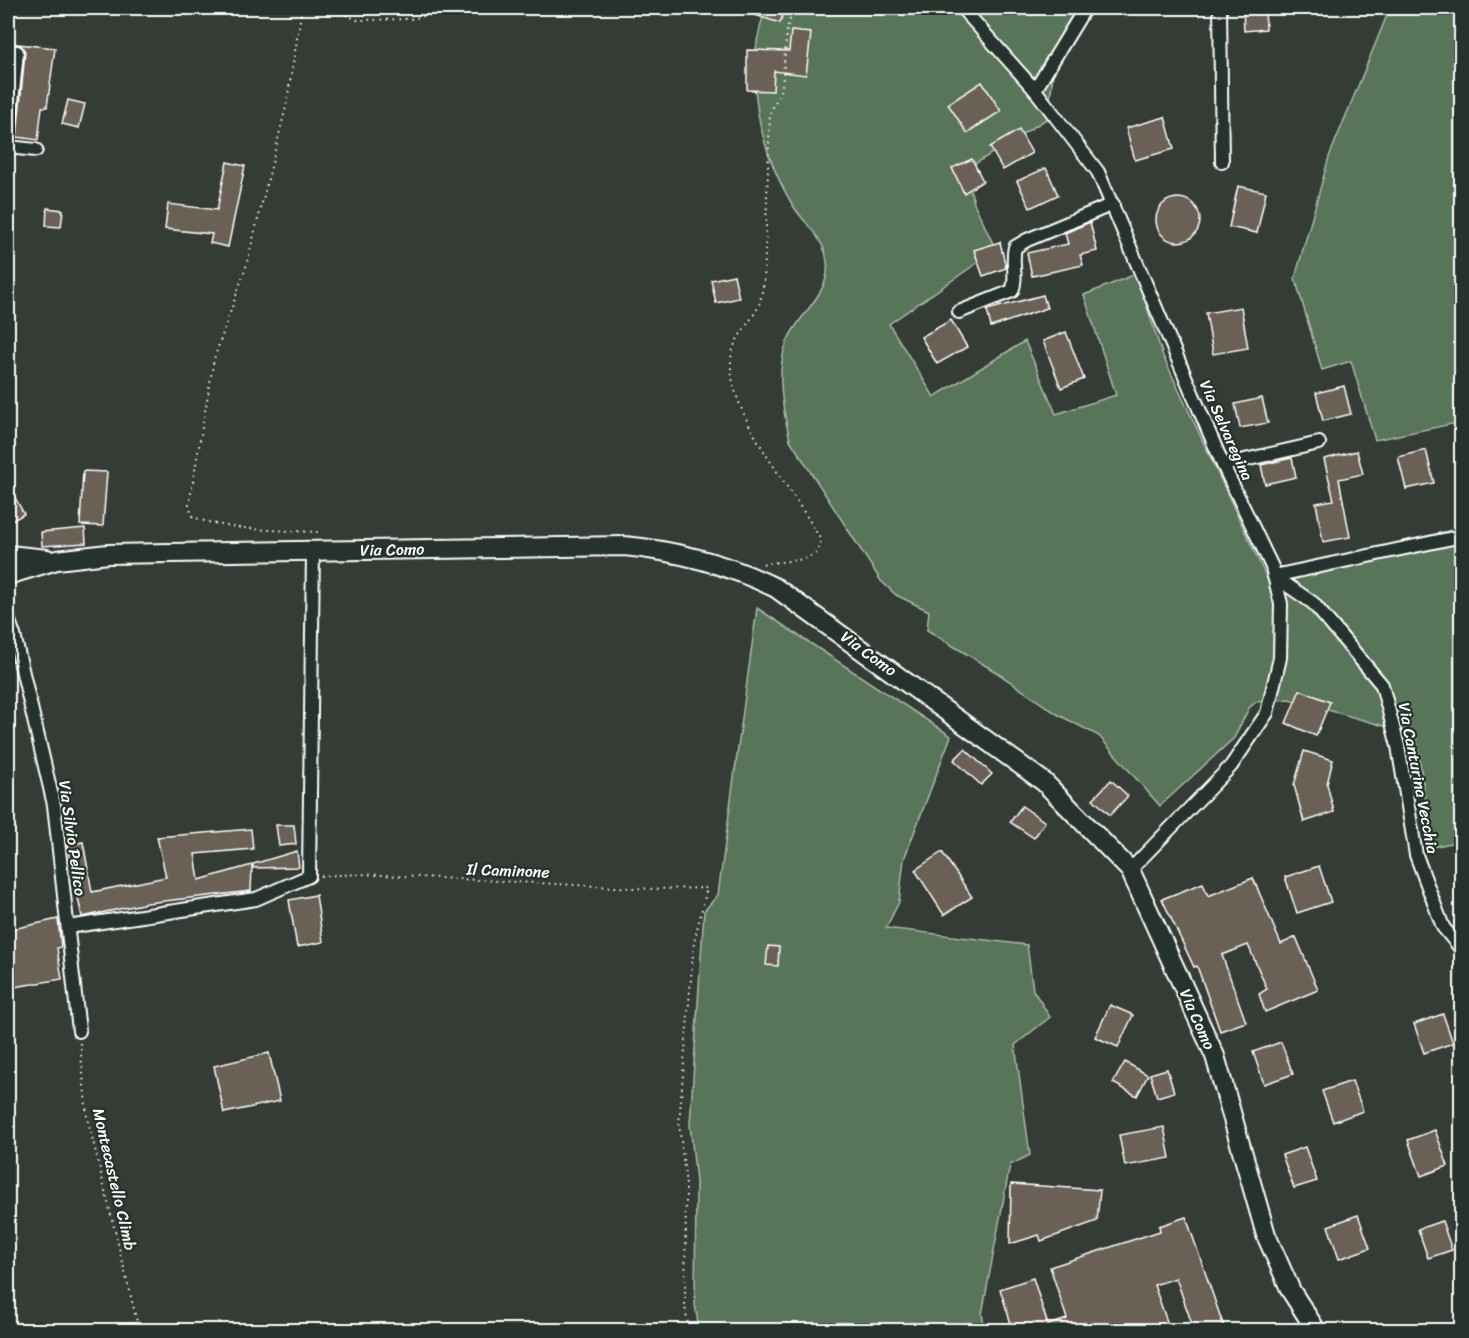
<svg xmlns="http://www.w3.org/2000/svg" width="1469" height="1338" viewBox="0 0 1469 1338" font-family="Sriracha,sans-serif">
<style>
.green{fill:#59745a;stroke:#acbaac;stroke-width:1.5}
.building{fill:#6b6154;stroke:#fff;stroke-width:1.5}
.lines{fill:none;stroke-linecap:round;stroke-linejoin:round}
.minor-casing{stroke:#fff;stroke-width:16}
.secondary-casing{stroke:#fff;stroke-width:22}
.path{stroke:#fff;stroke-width:2;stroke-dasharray:1.5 4.5;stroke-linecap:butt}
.minor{stroke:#26332d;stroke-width:12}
.secondary{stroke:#26332d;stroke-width:18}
.labels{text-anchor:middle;stroke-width:4.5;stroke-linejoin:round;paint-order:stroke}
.street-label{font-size:16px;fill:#fff;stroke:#26332d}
</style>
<rect width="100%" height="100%" fill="#343c35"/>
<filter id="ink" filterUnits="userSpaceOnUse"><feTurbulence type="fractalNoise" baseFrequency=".0167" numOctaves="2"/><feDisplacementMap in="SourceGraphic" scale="12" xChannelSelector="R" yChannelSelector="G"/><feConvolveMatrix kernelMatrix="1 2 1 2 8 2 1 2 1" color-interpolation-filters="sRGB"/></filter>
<g filter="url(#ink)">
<g class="green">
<path d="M766,8H1083L1055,57L1048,118L965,170L974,203L996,250L889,324L934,397L1025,341L1056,414L1116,395L1084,295L1136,274L1163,356L1270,585L1310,564L1461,528V841L1432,847L1416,735L1289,699L1256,702L1249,708L1234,738L1160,806L1099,736L1057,714L996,672L927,630L929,611L896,595L881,581L790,440C783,411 775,371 787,342C798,314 831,294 827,262C825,238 804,224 792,204C758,147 742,72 766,8Z"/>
<path d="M1390,8H1461L1462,422L1375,440L1351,361L1322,370L1295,278L1329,157Z"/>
<path d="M757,608L951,736L904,859L899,902L886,928L1027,945L1033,990L1050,1017L1015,1045L1030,1155L1010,1165L982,1314L985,1330H699L695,1304L696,1182L690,1124L704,911L718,895Z"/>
</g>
<g class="building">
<path d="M739,8H785L780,23L739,10Z"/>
<path d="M1243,8H1265L1266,29L1244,31Z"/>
<path d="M791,31L811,33L806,75L774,71L773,91L747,90V50L789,51Z"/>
<path d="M8,43L55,48L47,107H42L38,140L17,137L25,52L21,45H13L9,51L8,64Z"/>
<path d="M982,82L1001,111L967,133L948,104Z"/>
<path d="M68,100L85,104L79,128L62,124Z"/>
<path d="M1165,117L1174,149L1135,160L1126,128Z"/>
<path d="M1019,130L1032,153L1003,170L990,147Z"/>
<path d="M972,159L983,181L964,193L952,168Z"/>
<path d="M227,162L245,166L228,247L210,243L212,234L165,229L168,204L217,210Z"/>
<path d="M1046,168L1058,195L1030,208L1017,181Z"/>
<path d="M1238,186L1266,192L1257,233L1229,227Z"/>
<circle cx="1178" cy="220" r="22"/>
<path d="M47,208L63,210L61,227L46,226Z"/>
<path d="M1090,222L1097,251L1080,255L1083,265L1032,276L1027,253L1068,244L1065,233Z"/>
<path d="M1000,242L1006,268L983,276L974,250Z"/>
<path d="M734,275L739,298L716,303L711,280Z"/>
<path d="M1043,295L1047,308L991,327L987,310Z"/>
<path d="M1241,307L1248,348L1213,354L1206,313Z"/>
<path d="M951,320L967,347L937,364L921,337Z"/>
<path d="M1066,332L1084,379L1061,388L1043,341Z"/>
<path d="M1344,386L1351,414L1323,421L1316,393Z"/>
<path d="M1262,398L1268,423L1240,428L1235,404Z"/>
<path d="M1426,450L1434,483L1406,489L1398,457Z"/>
<path d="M1357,451L1363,474L1339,479L1350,537L1323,542L1316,503L1334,500L1324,459Z"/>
<path d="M1292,458L1296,477L1265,484L1261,465Z"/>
<path d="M83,471L107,472L103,526L80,525Z"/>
<path d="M8,485L24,514L8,523Z"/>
<path d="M85,528L86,543L42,546L41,532Z"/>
<path d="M1300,690L1330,702L1316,736L1286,723Z"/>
<path d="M965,749L992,774L981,785L954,760Z"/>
<path d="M1304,751L1333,760L1327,784L1334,812L1304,822L1294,785Z"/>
<path d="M1111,780L1128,796L1110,815L1093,799Z"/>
<path d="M1022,806L1045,822L1034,838L1010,822Z"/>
<path d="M276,825H294L296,844L279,846Z"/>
<path d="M251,829L253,849L195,854L199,880L252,865L251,891L147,903L82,917L67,845L83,842L92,892L166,877L157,837Z"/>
<path d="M297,851L299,867L253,868V864Z"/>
<path d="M942,852L972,897L944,915L915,870Z"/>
<path d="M1319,866L1331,902L1297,913L1285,877Z"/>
<path d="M1253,878L1281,944L1296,937L1318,990L1265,1012L1259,994L1267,989L1248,945L1222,955L1246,1022L1220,1031L1197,966L1194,967L1162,899L1203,883L1208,896Z"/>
<path d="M316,895L323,942L297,947L289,900Z"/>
<path d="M58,919L61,947L57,948L62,979L8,988V930Z"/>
<path d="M768,946L779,947L778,966L766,965Z"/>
<path d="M1110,1005L1133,1015L1118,1047L1095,1037Z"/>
<path d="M1443,1014L1453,1043L1424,1053L1414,1024Z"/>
<path d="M1281,1042L1293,1074L1264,1084L1253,1052Z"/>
<path d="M269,1053L280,1101L224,1113L214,1066Z"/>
<path d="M1125,1062L1148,1075L1137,1096L1113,1083Z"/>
<path d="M1167,1069L1174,1092L1157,1097L1150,1074Z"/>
<path d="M1352,1081L1363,1111L1333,1122L1322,1091Z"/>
<path d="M1164,1127L1170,1158L1125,1166L1119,1135Z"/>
<path d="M1435,1130L1448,1166L1421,1176L1408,1140Z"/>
<path d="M1305,1147L1317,1181L1294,1188L1282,1155Z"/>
<path d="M1011,1184L1100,1190L1097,1221L1041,1241L1039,1235L1010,1244Z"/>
<path d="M1358,1215L1370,1248L1339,1259L1328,1226Z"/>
<path d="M1186,1217L1225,1330H1194L1176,1278L1154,1285L1170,1330H1013L1000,1289L1033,1278L1048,1325L1067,1319L1050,1267L1160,1231L1159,1226Z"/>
<path d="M1442,1221L1452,1250L1428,1258L1418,1229Z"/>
</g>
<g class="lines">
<g class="minor-casing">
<g id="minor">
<path d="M962,8L1035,90L1098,172L1223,465L1272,567L1281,604L1280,658L1267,713L1231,766L1130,870"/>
<path d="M1220,8L1222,162"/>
<path d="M1035,90L1085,8"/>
<path d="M8,142L17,52"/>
<path d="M8,147L36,150"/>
<path d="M959,312L1012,291C1018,277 1011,263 1015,247L1027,240L1113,204"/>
<path d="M1223,465L1319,443"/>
<path d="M1274,576L1313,603L1382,685L1398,746L1416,855L1443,927L1462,950"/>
<path d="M1274,576L1462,536"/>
<path d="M8,618L14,635L54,805L79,1031"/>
<path d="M68,927L256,899L309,876L313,551"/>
</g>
</g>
<g class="secondary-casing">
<g id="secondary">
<path d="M8,555L47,559"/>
<path d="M8,575L57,560L108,554L624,546C679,551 727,564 776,588L1044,782L1130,870L1215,1056L1266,1235L1291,1291L1316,1330"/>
</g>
</g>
<g class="path">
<path d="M302,8L286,107L246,267L214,359L189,505L192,516C221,531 283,530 317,532L321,535"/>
<path d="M329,8L358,20L411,19L459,8"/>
<path d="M763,564L805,559L817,553L821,541C797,493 721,409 732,353C735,337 752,321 759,305C761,299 762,290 764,283L770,114L782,87L787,28L794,8"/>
<path d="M321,876L361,874L654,889L707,888L694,942L679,1123L686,1185L685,1306L689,1330"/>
<path d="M80,1043L87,1116L139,1330"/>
</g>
<use href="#minor" class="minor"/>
<use href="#secondary" class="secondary"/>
</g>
</g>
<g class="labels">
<g class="street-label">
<text transform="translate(1227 430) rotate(66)" y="6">Via Selvaregina</text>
<text transform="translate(392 549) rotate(-1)" y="6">Via Como</text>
<text transform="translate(869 653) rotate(36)" y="6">Via Como</text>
<text transform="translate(1419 778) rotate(79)" y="6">Via Canturina Vecchia</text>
<text transform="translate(73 838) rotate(82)" y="6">Via Silvio Pellico</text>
<text transform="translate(508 870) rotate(2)" y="6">Il Caminone</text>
<text transform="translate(1198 1019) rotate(66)" y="6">Via Como</text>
<text transform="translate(115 1179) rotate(77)" y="6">Montecastello Climb</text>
</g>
</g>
<rect width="1469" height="1338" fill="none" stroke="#26332d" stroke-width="30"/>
<rect x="15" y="15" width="1439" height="1308" fill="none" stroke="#fff" stroke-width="2" filter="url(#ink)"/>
</svg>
